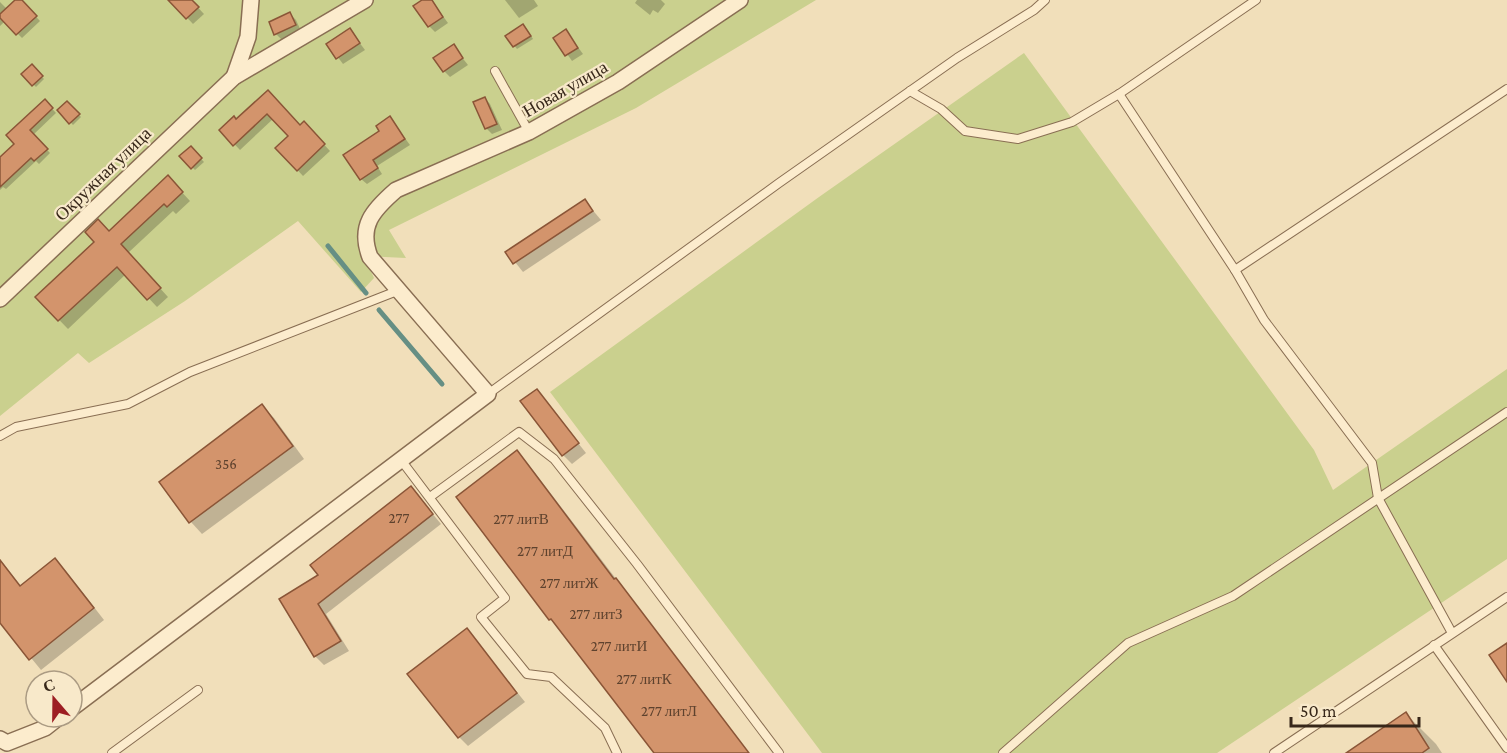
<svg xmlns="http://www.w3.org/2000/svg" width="1507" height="753" viewBox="0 0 1507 753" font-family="'Crimson Pro',serif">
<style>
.green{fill:#cad08e}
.shadow{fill:#0003}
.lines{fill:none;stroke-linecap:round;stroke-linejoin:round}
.stream{stroke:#668f84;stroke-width:5}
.building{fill:#d3946c;stroke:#8a5537;stroke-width:1.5}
.lane-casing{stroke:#896e53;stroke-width:10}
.street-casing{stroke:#896e53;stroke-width:18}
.lane{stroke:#fceccd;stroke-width:8}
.street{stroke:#fceccd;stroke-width:15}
.labels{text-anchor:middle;stroke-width:4.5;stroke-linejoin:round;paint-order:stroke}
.number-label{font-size:15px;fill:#5e422e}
.street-label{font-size:18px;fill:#372719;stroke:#f8e9ca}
</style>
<rect width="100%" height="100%" fill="#f1dfba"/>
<g class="green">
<path d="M0,0H816L636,108L389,230L406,258L364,256L374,278L361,292L298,221L185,301L89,363L78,353L0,416Z"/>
<path d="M1024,53L1314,450L1333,490L1507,369V559L1217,753H822L550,392L819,197Z"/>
</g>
<g class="shadow">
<path d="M17,0H20L40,21L22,38L5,21L0,26V2L7,9Z"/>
<path d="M181,0H191L204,14L193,24L176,6Z"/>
<path d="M425,0H431L448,23L435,32L429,26Z"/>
<path d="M505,0H534L538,6L519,18Z"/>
<path d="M637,0H661L665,4L658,13L653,10L650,15L635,3Z"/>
<path d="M290,14L296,20L301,31L282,40L276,34Z"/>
<path d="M526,28L533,39L517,49L507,36Z"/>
<path d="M350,30L365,50L343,64L328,44Z"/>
<path d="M566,31L583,54L572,61L556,38Z"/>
<path d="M453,46L468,65L450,77L444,71Z"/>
<path d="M32,67L44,79L36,87L24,75Z"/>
<path d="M267,92L300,127L304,123L330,151L303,176L277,148L290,137L273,119L240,150L221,130L237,121Z"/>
<path d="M485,98L490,104L502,130L492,134L486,128Z"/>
<path d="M45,101L56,113L33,135L50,153L39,164L36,161L6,189L3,187L0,190V159L16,144Z"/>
<path d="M67,103L81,117L73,125L59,110Z"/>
<path d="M390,118L410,145L377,166L382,174L367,184L361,179L381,131Z"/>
<path d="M191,148L204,162L195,170L181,156Z"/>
<path d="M168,177L190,201L176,214L173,211L128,253L168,297L157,307L126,274L68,329L37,297Z"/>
<path d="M585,201L601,220L523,272L507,252Z"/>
<path d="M537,391L586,453L572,464L563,455Z"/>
<path d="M262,406L274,418L304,459L202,534L191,522L161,482Z"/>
<path d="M526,461L749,753H655Z"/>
<path d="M411,488L441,524L326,614L349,651L324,665L315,656L281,600L320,576Z"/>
<path d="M0,559L21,586L55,560L66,571L104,620L41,670L0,620Z"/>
<path d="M467,630L525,702L468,746L459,737Z"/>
<path d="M1406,714L1436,744L1442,753H1348Z"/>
</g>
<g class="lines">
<g class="stream">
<path d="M328,246L366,293"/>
<path d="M379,310L442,384"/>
</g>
</g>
<g class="building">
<path d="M15,0H22L37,16L16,35L0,18V14Z"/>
<path d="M168,0H192L199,7L186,19Z"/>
<path d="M422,0H432L443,17L428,27L413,6Z"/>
<path d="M290,12L296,25L274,35L269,22Z"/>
<path d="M523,24L531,36L513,47L505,36Z"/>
<path d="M350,28L360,43L336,59L326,44Z"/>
<path d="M566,29L578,48L565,56L553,38Z"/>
<path d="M454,44L463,58L443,72L433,58Z"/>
<path d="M32,64L43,76L32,86L21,74Z"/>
<path d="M268,90L300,125L304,121L325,144L297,171L275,148L288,136L267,114L233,146L219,130L234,116L236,119Z"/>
<path d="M485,97L497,124L485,129L473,102Z"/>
<path d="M45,99L53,108L30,130L48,149L34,161L31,158L0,187V157L14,144L6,135Z"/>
<path d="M67,101L80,114L69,124L57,110Z"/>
<path d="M390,116L405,139L373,160L378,168L360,180L343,155L379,131L376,126Z"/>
<path d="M191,146L202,158L191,169L179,156Z"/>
<path d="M168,175L183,192L167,207L164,204L121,244L161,288L147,300L117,267L58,321L35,297L94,242L85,232L98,219L109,231Z"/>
<path d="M585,199L593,211L513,264L505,252Z"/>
<path d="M537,389L579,443L562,456L520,401Z"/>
<path d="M262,404L293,446L189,523L159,482Z"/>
<path d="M517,450L614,579L616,578L749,753H654L551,619L549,620L456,497Z"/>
<path d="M411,486L433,514L318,604L341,641L314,657L279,599L318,575L310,565Z"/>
<path d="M55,558L94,608L29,660L0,623V560L20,586Z"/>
<path d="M467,628L517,693L458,738L407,674Z"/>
<path d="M1507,643V682L1489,655Z"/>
<path d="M1406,712L1429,748L1422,753H1346Z"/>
</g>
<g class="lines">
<g class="lane-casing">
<g id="lane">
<path d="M495,71L529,132"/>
<path d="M910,91L941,109L965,131L1018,139L1072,122L1119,94L1256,0"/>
<path d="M1119,94L1235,270L1264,320L1372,463L1378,498L1452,633"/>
<path d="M1235,270L1507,89"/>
<path d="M488,394L779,183L957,58L1034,10L1045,0"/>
<path d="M0,436L16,427L128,404L190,372L397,291"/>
<path d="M401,460L505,598L481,617L527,674L551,677L605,728L617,753"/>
<path d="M430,497L519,432L554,459L637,564L779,753"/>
<path d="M1434,645L1507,748"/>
<path d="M112,753L198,690"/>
<path d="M1003,753L1128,643L1233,596L1507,412"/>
<path d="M1274,753L1507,597"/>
</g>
</g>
<g class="street-casing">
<g id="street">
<path d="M234,77L248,37L251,0"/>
<path d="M0,299L234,77L365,0"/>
<path d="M72,708L488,394L370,257C358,226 373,210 396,190L529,132L618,82L740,0"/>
<path d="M0,739L7,743L45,728L59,717"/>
</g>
</g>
<use href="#lane" class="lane"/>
<use href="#street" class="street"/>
</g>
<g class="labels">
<g class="number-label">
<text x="226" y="469">356</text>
<text x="399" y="523">277</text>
<text x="521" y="524">277 литВ</text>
<text x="545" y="556">277 литД</text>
<text x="569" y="588">277 литЖ</text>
<text x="596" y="619">277 литЗ</text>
<text x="619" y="651">277 литИ</text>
<text x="644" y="684">277 литК</text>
<text x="669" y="716">277 литЛ</text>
</g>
<g class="street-label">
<text transform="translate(565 89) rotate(-30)" y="6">Новая улица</text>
<text transform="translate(103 174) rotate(-44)" y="6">Окружная улица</text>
</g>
</g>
<g transform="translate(54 699) rotate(340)"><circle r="28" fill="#f8e9ca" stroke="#ab9b83" stroke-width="1.5"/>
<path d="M0-4.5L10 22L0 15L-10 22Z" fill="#9d1e23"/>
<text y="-9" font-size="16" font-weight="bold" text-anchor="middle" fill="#372719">С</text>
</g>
<path d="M1291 717v9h128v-9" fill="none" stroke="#372719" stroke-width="3"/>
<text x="1300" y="717" font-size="18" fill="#372719" stroke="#f8e9ca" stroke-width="4.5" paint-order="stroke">50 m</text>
</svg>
